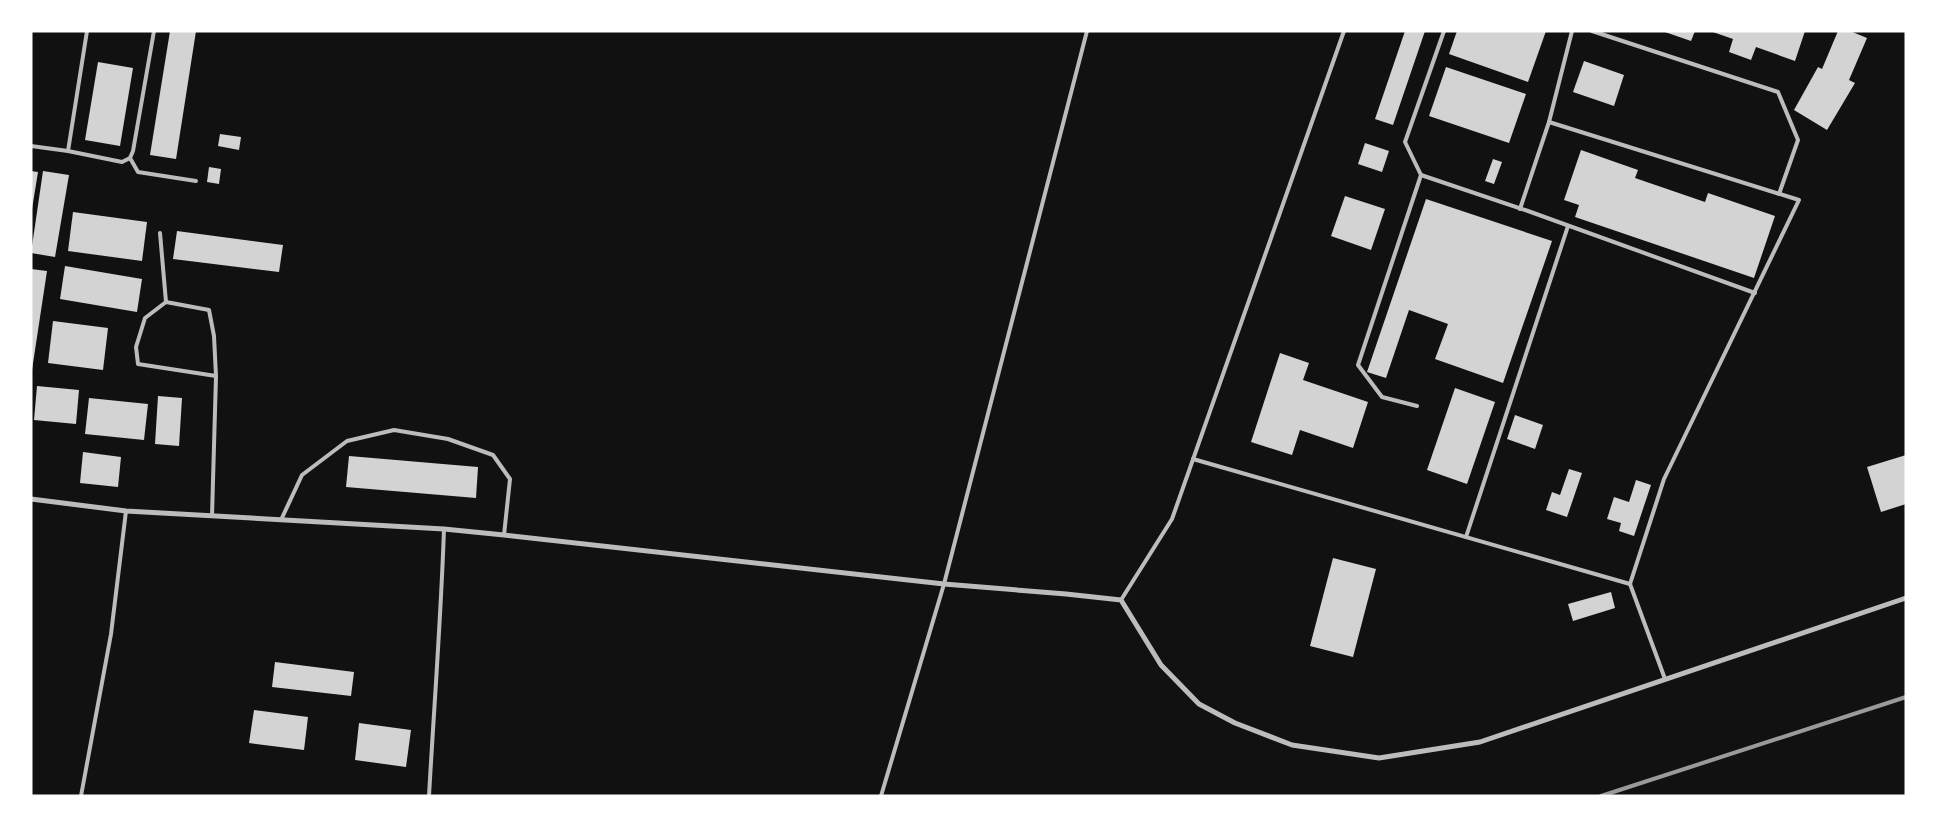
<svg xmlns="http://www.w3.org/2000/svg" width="1937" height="827" viewBox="0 0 1937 827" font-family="Rubik,sans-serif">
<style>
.building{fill:#d3d3d3}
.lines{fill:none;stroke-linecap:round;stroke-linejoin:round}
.service{stroke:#bcbcbc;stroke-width:4}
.minor{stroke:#bcbcbc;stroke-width:5}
.rail{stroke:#9a9a9a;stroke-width:4}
</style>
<rect width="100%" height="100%" fill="#111"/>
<g class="building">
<path d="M170,31H196L176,159L150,155Z"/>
<path d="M1405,31H1425L1393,125L1375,119Z"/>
<path d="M1457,31H1546L1528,82L1449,54Z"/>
<path d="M1662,31H1695L1691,41Z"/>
<path d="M1710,31H1805L1795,61L1756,47L1751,60L1729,52L1733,39Z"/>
<path d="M1838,31H1850L1867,38L1849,80L1855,83L1827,130L1794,110L1818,67L1822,69Z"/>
<path d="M1584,61L1624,75L1614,106L1573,92Z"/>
<path d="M98,62L133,68L120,146L85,140Z"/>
<path d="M1446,67L1526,94L1509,143L1429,116Z"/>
<path d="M220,134L241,137L239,150L218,146Z"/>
<path d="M1365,143L1389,151L1382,172L1358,164Z"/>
<path d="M1581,150L1638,170L1635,178L1705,202L1708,193L1775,216L1754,278L1575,217L1579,205L1564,200Z"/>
<path d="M1493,159L1502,162L1494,184L1485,181Z"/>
<path d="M209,167L221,169L219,184L207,182Z"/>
<path d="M31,171L38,172L32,209H31Z"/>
<path d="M43,171L69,175L55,257L31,253Z"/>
<path d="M1345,196L1385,209L1371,250L1331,236Z"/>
<path d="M1426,199L1552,241L1503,383L1435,359L1448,324L1409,310L1386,378L1367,372Z"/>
<path d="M73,212L147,222L142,261L68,251Z"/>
<path d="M177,231L283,245L279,272L173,259Z"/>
<path d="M65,266L142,279L137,312L60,299Z"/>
<path d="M31,269L47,271L32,370H31Z"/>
<path d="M53,321L108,328L103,370L48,363Z"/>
<path d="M1280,353L1309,363L1303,380L1368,402L1353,448L1300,430L1292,455L1251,442Z"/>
<path d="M37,386L79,390L76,424L34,420Z"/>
<path d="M1455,388L1495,402L1467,484L1427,470Z"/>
<path d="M158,396L182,398L179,446L155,444Z"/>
<path d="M89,398L148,404L144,440L85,434Z"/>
<path d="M1515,415L1543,425L1535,449L1507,439Z"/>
<path d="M83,452L121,457L118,487L80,483Z"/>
<path d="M1906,455V504L1881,512L1867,467Z"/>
<path d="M349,456L478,467L476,498L346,487Z"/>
<path d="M1569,469L1582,473L1567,517L1546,510L1552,492L1560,495Z"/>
<path d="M1636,480L1651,485L1634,536L1619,531L1621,523L1607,519L1614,497L1629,502Z"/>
<path d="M1333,558L1376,569L1353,657L1310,646Z"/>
<path d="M1611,592L1615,608L1573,621L1568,604Z"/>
<path d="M275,662L354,672L351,696L272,687Z"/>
<path d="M254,710L308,717L304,750L249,743Z"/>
<path d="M359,723L411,730L406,767L355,760Z"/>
</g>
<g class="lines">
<g class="service">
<path d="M1592,31L1778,92L1798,140L1779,194"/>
<path d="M1549,122L1799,200L1664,479L1630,584"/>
<path d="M31,146L68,151L87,31"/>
<path d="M68,151L122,162L130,158L133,151L154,31"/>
<path d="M130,158L138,172L196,181"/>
<path d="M1421,175L1528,211L1755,293"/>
<path d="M1520,209L1549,122L1572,31"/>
<path d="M160,233L166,302"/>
<path d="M1417,406L1382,397L1358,365L1421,175L1405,142L1444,31"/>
<path d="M1193,459L1630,584L1665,679"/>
<path d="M212,516L216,376L138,364L136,347L145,318L166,302L209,310L214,336L216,376"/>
<path d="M281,520L302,475L347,441L394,430L448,439L493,455L510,479L504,535"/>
<path d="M1466,537L1568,226"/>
<path d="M1121,600L1172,519L1344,31"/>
<path d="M81,796L111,634L126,511"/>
<path d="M429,796C434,707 441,618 444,529"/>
<path d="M881,796L944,584L1087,31"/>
</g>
<path class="minor" d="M31,499L126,511L444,529L504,535L944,584L1066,594L1121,600L1161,665L1199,704L1235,723L1292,745L1379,758L1480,742L1906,598"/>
<path class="rail" d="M1601,796L1906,697"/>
</g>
<rect width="1937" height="827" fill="none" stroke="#ffffff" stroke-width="65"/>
</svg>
